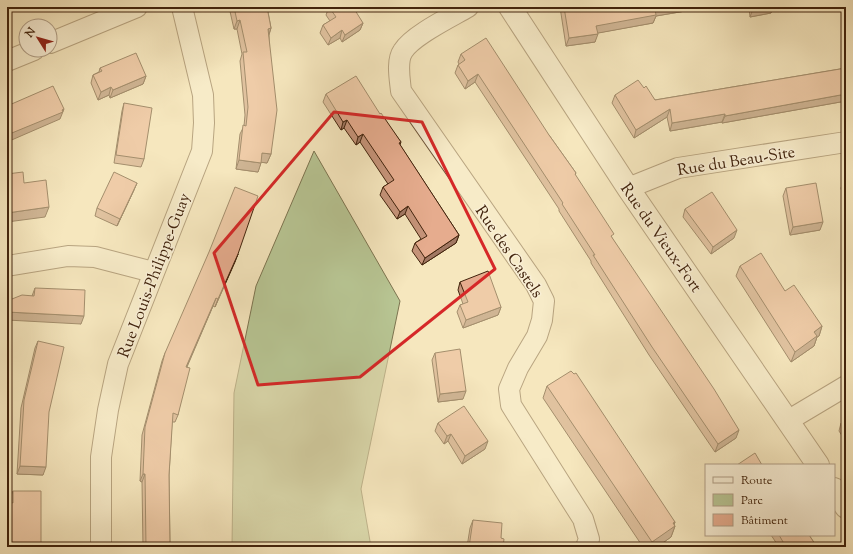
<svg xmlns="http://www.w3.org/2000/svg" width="853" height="554" viewBox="0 0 853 554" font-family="'Sorts Mill Goudy',serif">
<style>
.green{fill:#b8c694;stroke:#7c7450}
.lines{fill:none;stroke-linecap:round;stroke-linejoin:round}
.minor-casing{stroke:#6e5438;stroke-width:22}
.tertiary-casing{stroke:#6e5438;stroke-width:24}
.minor{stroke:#f9efd5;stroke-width:20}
.tertiary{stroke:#f9efd5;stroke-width:22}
.wall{fill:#c6947a;stroke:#41230c}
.shaded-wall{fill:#a17863;stroke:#41230c}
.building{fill:#e6ac8e;stroke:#41230c}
.marked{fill:none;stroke:#d62828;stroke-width:3;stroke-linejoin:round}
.labels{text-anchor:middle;stroke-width:3;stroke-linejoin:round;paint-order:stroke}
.street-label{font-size:16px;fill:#41230c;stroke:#f9efd5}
</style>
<rect width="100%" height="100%" fill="#f6e7be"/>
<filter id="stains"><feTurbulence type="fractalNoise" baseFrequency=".005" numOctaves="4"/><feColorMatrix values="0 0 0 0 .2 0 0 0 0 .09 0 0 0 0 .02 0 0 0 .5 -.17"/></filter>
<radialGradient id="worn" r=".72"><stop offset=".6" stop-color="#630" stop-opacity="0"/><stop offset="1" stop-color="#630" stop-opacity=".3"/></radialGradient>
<path class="green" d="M314,151L400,301L361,489L371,547H232L234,393L256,286Z"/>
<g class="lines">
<g class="minor-casing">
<g id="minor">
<path d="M468,7C451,17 413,35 403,51C396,61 400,80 401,91L536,285L544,301L542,320L537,336L518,368L509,389L511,405L583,519L589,539L586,547"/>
<path d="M50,43L137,7"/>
<path d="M7,61L34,50"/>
<path d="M628,188L678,168L846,142"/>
<path d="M7,266L68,256L95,257L153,272"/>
<path d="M789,420L846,386"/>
<path d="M101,547V457L108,410L118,364L202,151L204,123L203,95L182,7"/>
</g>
</g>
<g class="tertiary-casing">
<g id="tertiary">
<path d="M510,7L628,188L818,465"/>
<path d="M834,489L846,507"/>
</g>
</g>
<use href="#minor" class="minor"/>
<use href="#tertiary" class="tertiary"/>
</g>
<g class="wall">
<path d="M229,7H267L271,28L269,35L271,154L267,163L261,162L258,172L236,169L240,134L244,126L245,115L240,61L242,54L237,29H234Z"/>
<path d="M329,7L363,23L360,30L342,42L340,38L328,45L320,33L323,25L330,21L326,15Z"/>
<path d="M560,7H704L703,8L656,16L653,23L597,33L595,42L566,46Z"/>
<path d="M749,7H773L771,13L750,17Z"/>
<path d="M461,54L549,135L576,173L575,175L612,238L736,438L715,452L649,355L591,263V261L559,211V209L475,82L465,89L455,73L458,65L459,64L458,62Z"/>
<path d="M100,68L146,76L143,84L110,98L109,95L98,100L91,83L93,75L99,72Z"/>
<path d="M846,68V101L722,123V122L670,131L667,117L634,138L612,103L615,95L644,88L655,100Z"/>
<path d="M326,94L380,114L401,142L400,145L459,235L456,243L422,265L412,251L415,243L421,239L405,214L397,219L380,195L383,187L388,184L360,142L356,145L344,128L341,130L323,102Z"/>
<path d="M124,103L144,159L141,167L114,163L122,111Z"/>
<path d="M844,180H846V212L841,188Z"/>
<path d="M786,188L820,230L790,235L783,196Z"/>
<path d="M134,190L117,226L95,216L97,208Z"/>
<path d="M685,209L734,238L711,254L683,217Z"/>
<path d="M238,254L215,307L213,306L187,367L178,415L175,422H172L169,475L170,547H143L142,482L140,481L142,435L162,361L165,353Z"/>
<path d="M740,266L785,291L822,326L819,336L817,337L814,346L791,362L736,276Z"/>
<path d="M460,282L501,307L498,315L463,328L457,312L460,305L463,304L458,290Z"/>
<path d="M846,283V322L842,294Z"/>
<path d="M35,288L81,324L32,296Z"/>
<path d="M38,341L43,475L17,474L21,408L35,348Z"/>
<path d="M435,353L463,399L438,402L432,360Z"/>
<path d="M547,386L675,522L674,525L675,526L671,537L657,547H643L543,398Z"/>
<path d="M846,420V442L839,431L841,423Z"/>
<path d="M438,423L485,449L462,464L448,441L444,444L435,431Z"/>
<path d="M13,491L41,544L40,547H7L9,501Z"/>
<path d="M473,520L501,538L503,547H467L470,528Z"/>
<path d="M771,535H809L817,547H779Z"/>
</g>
<g class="shaded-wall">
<path d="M10,7H11L8,14L7,15V8Z"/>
<path d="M665,7H704L703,8L656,16L653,23L593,34L596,26L655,9Z"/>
<path d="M763,7H773L771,13L750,17L753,9Z"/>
<path d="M240,20L237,29H234L237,21Z"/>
<path d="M363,23L360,30L342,42L345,35Z"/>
<path d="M271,28L268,37V29Z"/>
<path d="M342,30L340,38L328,45L331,38Z"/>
<path d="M598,34L595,42L566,46L569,38Z"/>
<path d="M478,74L475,82L465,89L468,81Z"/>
<path d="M146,76L143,84L110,98L113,90Z"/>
<path d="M111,87L109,95L98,100L101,92Z"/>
<path d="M846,94V101L722,123L725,116Z"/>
<path d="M64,109L60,119L7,142V135Z"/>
<path d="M670,109L667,117L634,138L636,130Z"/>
<path d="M725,114L722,122L670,131L672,123Z"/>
<path d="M347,120L344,128L341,130L343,122Z"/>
<path d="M363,134L360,142L356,145L358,137Z"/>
<path d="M262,153L271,154L267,163L259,162Z"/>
<path d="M239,160L261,163L258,172L236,169Z"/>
<path d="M137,183L134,190L117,226L120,219Z"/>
<path d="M408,206L405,214L397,219L400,212Z"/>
<path d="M49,207L45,217L7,222V213Z"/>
<path d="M823,222L820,230L790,235L793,227Z"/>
<path d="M737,230L734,238L711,254L713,247Z"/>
<path d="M459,235L456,243L422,265L425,258Z"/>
<path d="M238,254L235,262L215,307L218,299Z"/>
<path d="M216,298L213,306L183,375L186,367Z"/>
<path d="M501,307L498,315L463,328L466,320Z"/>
<path d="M7,312L84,316L81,324L7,320Z"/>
<path d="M822,326L819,336L817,337L814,346L791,362L795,352L814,332Z"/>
<path d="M466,391L463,399L438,402L440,394Z"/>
<path d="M739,430L736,438L715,452L718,444Z"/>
<path d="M451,434L448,441L444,444L447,436Z"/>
<path d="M488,441L485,449L462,464L465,456Z"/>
<path d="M20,466L46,467L43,475L17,474Z"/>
<path d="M143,474H145L142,482L140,481Z"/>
<path d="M675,522L673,527L675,526L671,537L657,547H650L652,542Z"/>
<path d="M7,544H41L40,547H7Z"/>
</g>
<g class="building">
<path d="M234,7H267L271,28L268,29L277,110L271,154L262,153L261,163L239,160L243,125L246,126L248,107L243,52H247L240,20L237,21Z"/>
<path d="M329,7H353L363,23L345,35L342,30L331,38L323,25L336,17Z"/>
<path d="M564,7H665L655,9L656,15L596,26L598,34L569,38Z"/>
<path d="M753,7H763L753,9Z"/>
<path d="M486,38L549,135L576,173L575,174L614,234L611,236L714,389L739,430L718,444L652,347L593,255H595L562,204L563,203L478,74L468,81L458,65L465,60L461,54Z"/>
<path d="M136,53L146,76L113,90L111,87L101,92L93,75L102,71L100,68Z"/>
<path d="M846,68V94L725,116V114L672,123L670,109L636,130L615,95L638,80L644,88L646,86L655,100Z"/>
<path d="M356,76L380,114L381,113L401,142L399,143L459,235L425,258L415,243L427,236L408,206L400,212L383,187L394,180L363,134L358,137L347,120L343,122L326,94Z"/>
<path d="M53,86L64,109L62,110L63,112L7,135V106Z"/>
<path d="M124,103L152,108L144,159L116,155Z"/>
<path d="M23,172L24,183L46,180L49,207L7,213V174Z"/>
<path d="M114,172L137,183L120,219L97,208Z"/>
<path d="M844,180H846V190Z"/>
<path d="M816,183L823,222L793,227L786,188Z"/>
<path d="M235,187L258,196L238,254L218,299L216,298L186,367L190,368L178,415L173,413L169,475L170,547H146L145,474H143L145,427L165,353L209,252Z"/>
<path d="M712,192L737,230L713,247L685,209Z"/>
<path d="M761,253L785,291L794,285L822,326L814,332L817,336L795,352L740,266Z"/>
<path d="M488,271L501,307L466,320L460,305L468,302L460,282Z"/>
<path d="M35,288L85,290L84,316L7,312V301L22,295L34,296Z"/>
<path d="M38,341L64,347L49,412L46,467L20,466L24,400Z"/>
<path d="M460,349L466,391L440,394L435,353Z"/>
<path d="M571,371L574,374L576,373L675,522L673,523L675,526L652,542L547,386Z"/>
<path d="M464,406L488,441L465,456L451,434L447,436L438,423Z"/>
<path d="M846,420V430L841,423Z"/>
<path d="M755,453L762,465H737Z"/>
<path d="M13,491H41V544H7V501L13,503Z"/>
<path d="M473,520L502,523L501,538L504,539L503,547H469Z"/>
<path d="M779,535H809L817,547H786Z"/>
</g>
<path d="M0 0H853V554H0ZM334,112L422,122L495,269L360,377L258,385L214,253Z" fill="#f6e7be" fill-opacity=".55" fill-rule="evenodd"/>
<path class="marked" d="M334,112L422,122L495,269L360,377L258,385L214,253Z"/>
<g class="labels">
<g class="street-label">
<text transform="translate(736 160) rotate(-9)" y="6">Rue du Beau-Site</text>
<text transform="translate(662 237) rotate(55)" y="6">Rue du Vieux-Fort</text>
<text transform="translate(510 251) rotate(56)" y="6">Rue des Castels</text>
<text transform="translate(153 275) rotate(-69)" y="6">Rue Louis-Philippe-Guay</text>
</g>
</g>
<rect width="853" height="554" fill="none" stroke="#f6e7be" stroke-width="24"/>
<rect x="8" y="8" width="837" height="538" fill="none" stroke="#41230c" stroke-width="2"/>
<rect x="12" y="12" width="829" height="530" fill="none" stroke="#41230c"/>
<rect x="705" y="464" width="130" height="72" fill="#f9efd5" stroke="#af9d85"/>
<rect x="713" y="477" width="20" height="6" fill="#f9efd5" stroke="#af9d85"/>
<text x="741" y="484" font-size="12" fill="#41230c">Route</text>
<rect x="713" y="494" width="20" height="12" fill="#b8c694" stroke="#af9d85"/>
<text x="741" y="504" font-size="12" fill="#41230c">Parc</text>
<rect x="713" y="514" width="20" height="12" fill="#e6ac8e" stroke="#af9d85"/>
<text x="741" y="524" font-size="12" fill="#41230c">Bâtiment</text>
<g transform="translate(38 38) rotate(307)"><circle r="19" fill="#f9efd5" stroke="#af9d85"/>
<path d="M0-3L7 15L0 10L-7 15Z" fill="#8f2418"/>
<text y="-6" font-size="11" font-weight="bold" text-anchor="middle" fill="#41230c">N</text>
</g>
<rect width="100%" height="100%" filter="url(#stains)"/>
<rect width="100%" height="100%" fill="url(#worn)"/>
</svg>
